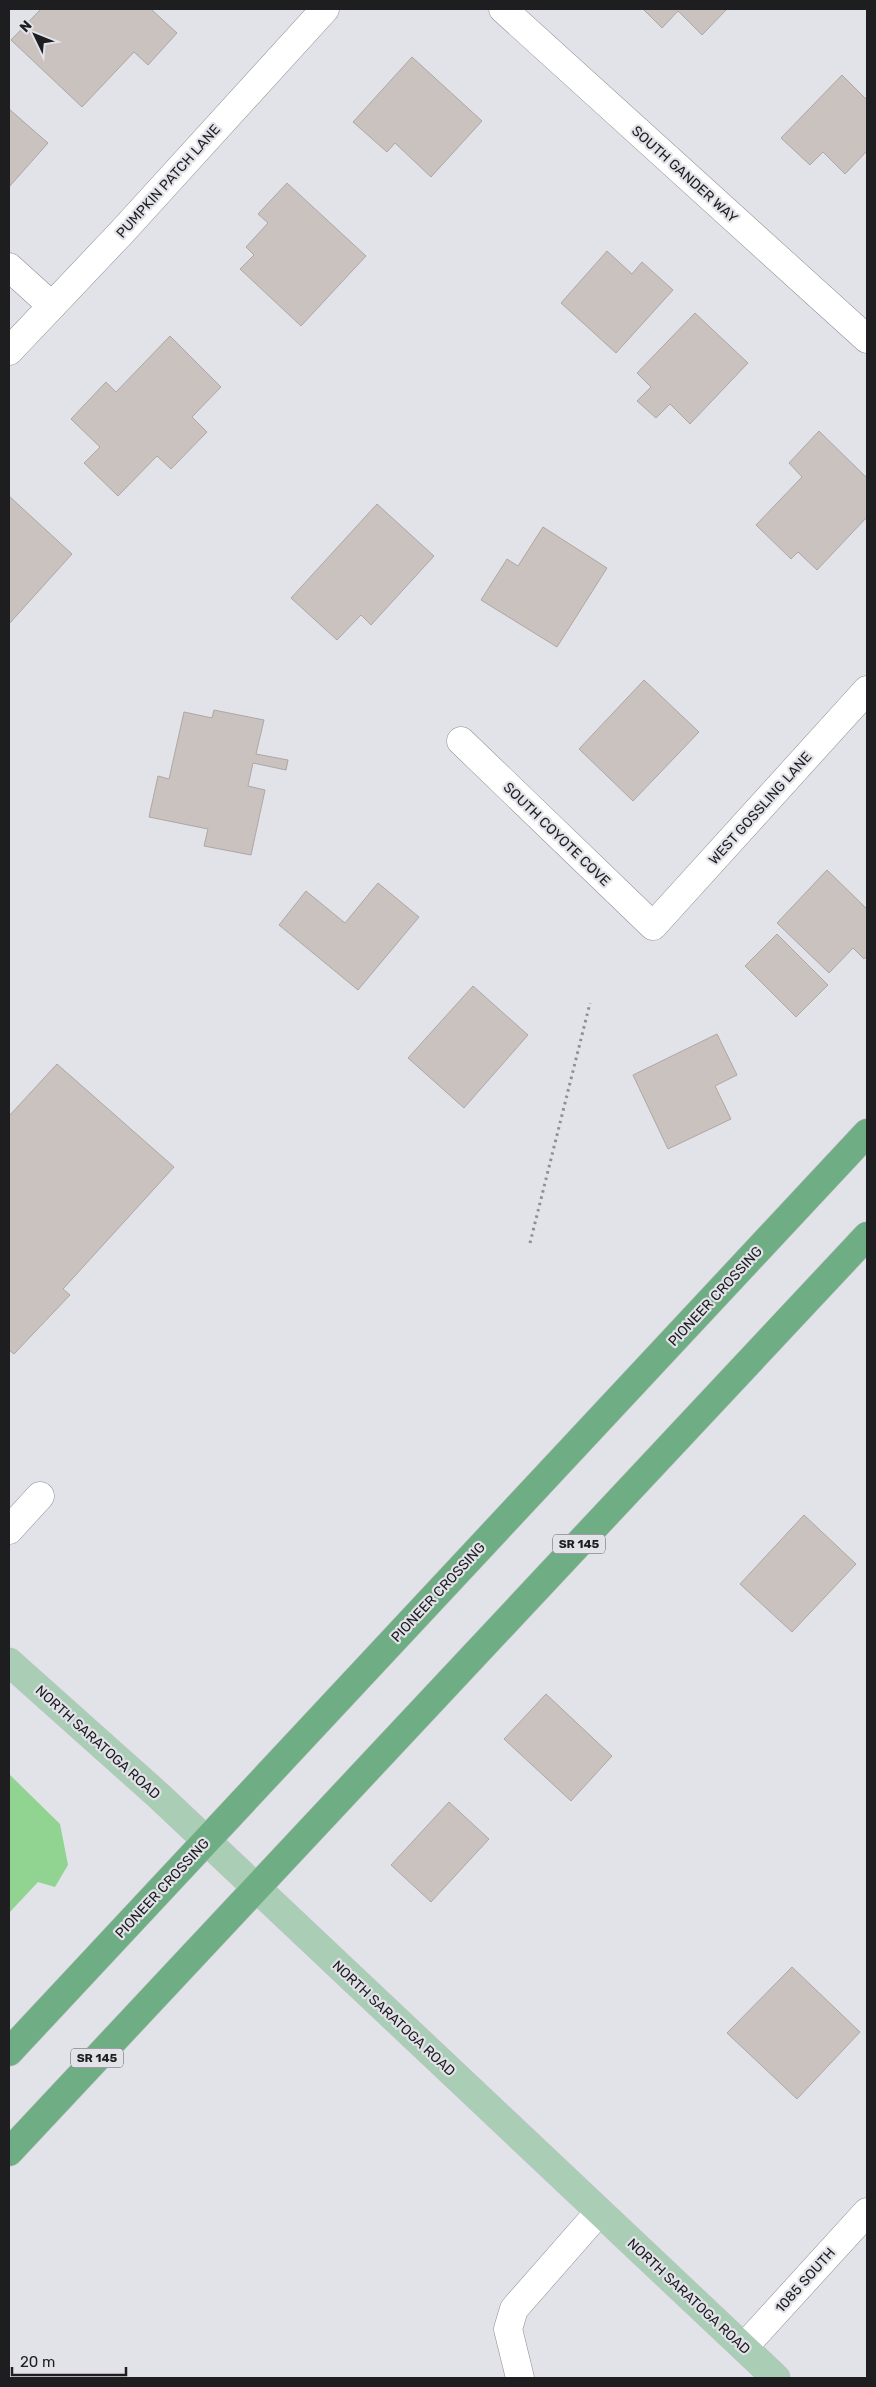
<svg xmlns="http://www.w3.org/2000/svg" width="876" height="2387" viewBox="0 0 876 2387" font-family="Rubik,sans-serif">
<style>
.green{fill:#91d491}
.building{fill:#c9c2bf;stroke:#aea7a4}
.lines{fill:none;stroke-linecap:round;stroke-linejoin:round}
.minor-casing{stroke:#8f8e95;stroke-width:29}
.major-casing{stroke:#c0c0c1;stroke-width:29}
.highway-casing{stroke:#c0c0c1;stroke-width:29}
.path{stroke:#8f8f94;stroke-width:3;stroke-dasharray:2.5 4;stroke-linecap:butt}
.minor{stroke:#fff;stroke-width:28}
.major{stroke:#a9ceb5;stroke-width:28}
.highway{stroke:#6fae84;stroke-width:28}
.labels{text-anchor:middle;stroke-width:4.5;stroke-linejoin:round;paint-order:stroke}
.shield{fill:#e2e2e9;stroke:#59595c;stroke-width:1}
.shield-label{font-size:12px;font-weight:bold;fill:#1e1e20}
.street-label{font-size:14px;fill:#1e1e20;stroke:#e2e2e9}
</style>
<rect width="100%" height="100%" fill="#e2e2e9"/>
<path class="green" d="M9,1774L60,1824L68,1865L55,1887L38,1882L9,1913Z"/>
<g class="building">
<path d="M41,9H151L177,33L148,65L134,52L82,107L11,40Z"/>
<path d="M643,9H727L702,35L678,11L662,28Z"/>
<path d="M412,57L482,121L431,177L395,143L387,152L353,122Z"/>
<path d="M842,75L867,100V151L845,174L823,152L810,165L781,138Z"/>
<path d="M9,109L48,143L9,187Z"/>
<path d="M287,183L366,256L301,326L240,269L254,255L246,247L268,223L258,214Z"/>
<path d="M607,251L632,274L642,262L673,290L616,353L561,303Z"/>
<path d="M695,313L748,363L690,424L670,404L656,418L637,401L651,387L637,373Z"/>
<path d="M170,336L221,387L192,417L207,432L171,469L157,456L118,496L84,463L100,447L71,419L106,382L116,392Z"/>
<path d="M819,431L867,478V517L817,570L798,552L791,559L756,525L802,477L789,463Z"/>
<path d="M9,496L72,554L9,624Z"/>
<path d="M377,504L434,556L371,625L361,615L337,640L291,598Z"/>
<path d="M543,527L607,568L557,647L481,600L507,559L518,566Z"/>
<path d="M644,680L699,732L633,801L579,749Z"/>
<path d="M214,710L264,720L256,754L288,760L286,770L253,763L248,786L265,790L251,855L204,846L208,829L149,817L158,776L169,779L184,712L212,718Z"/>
<path d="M827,870L867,909V956L864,959L853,948L829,973L777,923Z"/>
<path d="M378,883L419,917L358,990L279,925L306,891L345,923Z"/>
<path d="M777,934L828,985L796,1017L745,966Z"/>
<path d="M473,986L528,1035L464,1108L408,1058Z"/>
<path d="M717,1034L737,1075L715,1086L731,1119L668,1149L633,1075Z"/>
<path d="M57,1064L174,1167L63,1289L70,1295L14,1354L9,1350V1116Z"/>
<path d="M804,1515L856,1564L792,1632L740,1584Z"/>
<path d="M546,1694L612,1756L571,1801L504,1739Z"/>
<path d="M449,1802L489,1839L431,1902L391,1865Z"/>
<path d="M792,1967L860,2032L797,2099L727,2033Z"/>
</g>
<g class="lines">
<g class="minor-casing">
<g id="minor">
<path d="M503,9L867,339"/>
<path d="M9,267L52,306"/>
<path d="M9,351L122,232L325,9"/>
<path d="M461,741L653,926L867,690"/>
<path d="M9,1530L40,1496"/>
<path d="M744,2347L867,2212"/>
<path d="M520,2378L508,2329L514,2309L599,2212"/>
</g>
</g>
<g class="major-casing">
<path id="major" d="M9,1662L159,1796L776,2378"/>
</g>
<g class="highway-casing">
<g id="highway">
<path d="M9,2052L867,1133"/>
<path d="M9,2152L867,1236"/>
</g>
</g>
<path class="path" d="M530,1243L590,1003"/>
<use href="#minor" class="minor"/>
<use href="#major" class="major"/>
<use href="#highway" class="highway"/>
</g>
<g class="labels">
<g class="shield">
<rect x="553" y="1534.5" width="52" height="19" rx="4"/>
<rect x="71" y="2048.5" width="52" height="19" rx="4"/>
</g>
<g class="shield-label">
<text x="579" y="1548">SR 145</text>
<text x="97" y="2062">SR 145</text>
</g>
<g class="street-label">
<text transform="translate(685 174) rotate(42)" y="5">SOUTH GANDER WAY</text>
<text transform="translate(168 181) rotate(-48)" y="5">PUMPKIN PATCH LANE</text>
<text transform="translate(760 808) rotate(-48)" y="5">WEST GOSSLING LANE</text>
<text transform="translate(557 834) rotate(44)" y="5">SOUTH COYOTE COVE</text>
<text transform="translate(715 1296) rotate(-47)" y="5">PIONEER CROSSING</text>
<text transform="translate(438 1592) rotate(-47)" y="5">PIONEER CROSSING</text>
<text transform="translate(98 1742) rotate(42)" y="5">NORTH SARATOGA ROAD</text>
<text transform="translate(162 1888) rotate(-47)" y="5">PIONEER CROSSING</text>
<text transform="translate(394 2018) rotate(43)" y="5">NORTH SARATOGA ROAD</text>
<text transform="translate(805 2280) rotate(-48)" y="5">1085 SOUTH</text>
<text transform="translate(689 2296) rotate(43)" y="5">NORTH SARATOGA ROAD</text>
</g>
</g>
<rect width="876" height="2387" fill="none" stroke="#1e1e20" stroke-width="20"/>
<g transform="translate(35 35) rotate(313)" stroke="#e2e2e9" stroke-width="4" paint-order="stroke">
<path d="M0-4L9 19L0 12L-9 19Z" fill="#1e1e20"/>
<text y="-8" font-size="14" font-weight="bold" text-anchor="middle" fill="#1e1e20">N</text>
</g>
<path d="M12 2367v8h114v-8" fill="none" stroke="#1e1e20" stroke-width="2.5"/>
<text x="20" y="2367" font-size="15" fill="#1e1e20" stroke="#e2e2e9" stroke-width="4" paint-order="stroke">20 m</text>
</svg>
